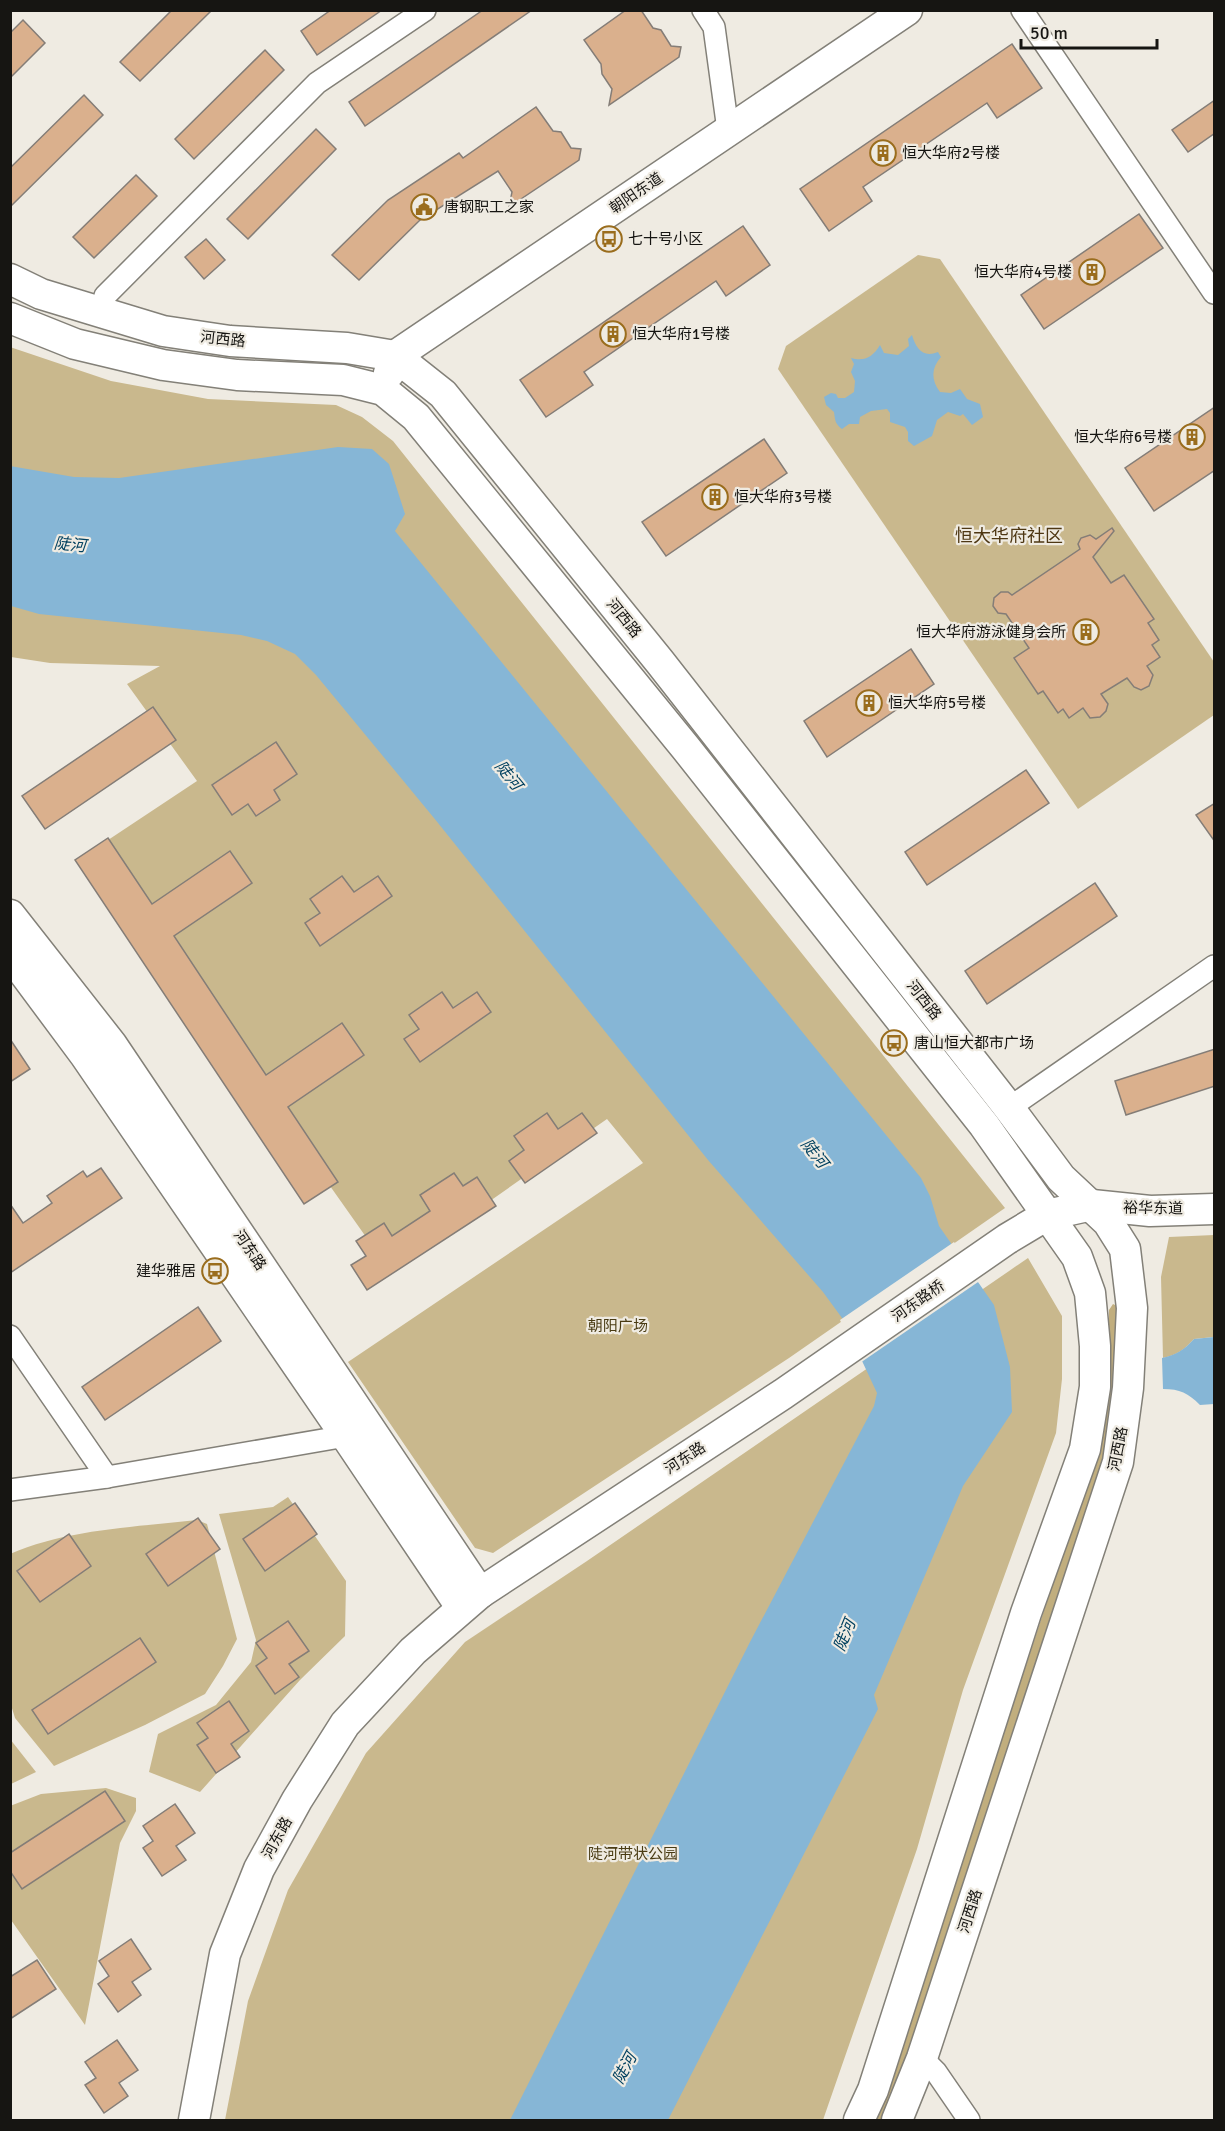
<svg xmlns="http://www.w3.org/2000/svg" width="1225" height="2131" viewBox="0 0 1225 2131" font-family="Signika,'Noto Sans SC',sans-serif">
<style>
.green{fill:#c9b88d}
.forest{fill:#c1ae7e}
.water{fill:#86b6d6}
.pier{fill:#efebe2}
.building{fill:#dab08d;stroke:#847d77;stroke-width:1.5}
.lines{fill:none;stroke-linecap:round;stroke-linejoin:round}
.street-casing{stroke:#838078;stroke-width:24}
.secondary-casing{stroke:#838078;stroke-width:33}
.street{stroke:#fff;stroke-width:21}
.secondary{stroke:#fff;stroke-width:30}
.labels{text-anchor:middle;stroke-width:4.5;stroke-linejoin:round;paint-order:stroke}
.poi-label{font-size:15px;fill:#161512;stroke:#efebe2;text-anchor:start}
.street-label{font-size:15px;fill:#161512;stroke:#efebe2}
.park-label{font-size:15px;fill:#493b13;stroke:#efebe2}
.water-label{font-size:16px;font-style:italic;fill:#00405f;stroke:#efebe2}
.quarter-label{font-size:18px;fill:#4e3713;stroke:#efebe2}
</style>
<rect width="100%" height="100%" fill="#efebe2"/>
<g class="green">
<path d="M918,255L940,259L1214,662V715L1078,809L778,369L786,346Z"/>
<path d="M10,347L111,381L208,399L336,405L362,417L393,441L1005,1208L789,1358L493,1553L475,1548L348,1362L643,1163L607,1119L390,1271L93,850L197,781L127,684L160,666L50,663L11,657Z"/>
<path d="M1214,1235V1337L1194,1339C1184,1350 1177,1355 1163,1358L1161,1277L1169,1237Z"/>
<path d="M1028,1258L1062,1316V1379L1056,1433L963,1690L917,1849L823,2120H225L248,2001L288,1890L366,1753L465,1642L587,1561Z"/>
<path d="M288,1497L346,1581L345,1636L300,1680L200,1792L149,1772L158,1734L216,1705L251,1662L256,1640L219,1514L273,1507Z"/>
<path d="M197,1520L207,1524L237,1639L223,1666L205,1694L145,1725L54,1766L15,1718L11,1705L10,1554C67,1529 137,1527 197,1520Z"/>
<path d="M10,1739L36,1772L11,1784H10Z"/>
<path d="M106,1788L136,1798V1811L120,1843L85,2025L11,1920L10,1806L41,1794Z"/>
</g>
<path class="forest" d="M1113,1304L1117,1306L1120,1353L1103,1465L892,2102L885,2120H873L886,2090L1093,1462L1108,1379L1109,1310Z"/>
<g class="water">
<path d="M912,335C916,349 923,358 938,352L941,357C931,368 931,380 940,392L951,393L960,389L967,399L980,404L983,417L972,425L963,414L960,416L948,412L937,420L932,436L914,446L908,441V432L905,427L890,422V413L887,409L871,411L860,417L859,424H849L842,429C835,424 835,420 834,412L826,405L824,397L831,393L836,394L838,398H845L854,392L855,381L851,372L854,364L851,358C864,362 873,357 880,345L884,353L898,355L909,346L908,339Z"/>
<path d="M338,447L372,449L389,464L405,514L395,531L921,1178L930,1196L939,1226L994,1305L1010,1367L1012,1412L963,1486L874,1695L878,1709L668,2120H510L750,1642L874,1406L877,1393L842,1318L823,1292L708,1160L434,818L316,675L295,654L267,641L241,635L39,614L11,606L10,466L74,477L119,478Z"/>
<path d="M1214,1337V1404L1200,1405C1188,1393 1180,1389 1163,1389L1162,1358C1176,1355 1184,1350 1194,1339Z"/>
</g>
<path class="pier" d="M954,1242L981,1280L860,1363L840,1320Z"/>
<g class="building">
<path d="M172,10H212L140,81L120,62Z"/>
<path d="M331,10H382L317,55L301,31Z"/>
<path d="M483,10H532L365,126L349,102Z"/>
<path d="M626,10H641L653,28L661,30L671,46L681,47L679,57L609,105L612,89L602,74L601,64L584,40Z"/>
<path d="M23,20L45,43L10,78V33Z"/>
<path d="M1012,44L1042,88L997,118L987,103L863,187L872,201L829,231L800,189Z"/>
<path d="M265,50L284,70L194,159L175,139Z"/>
<path d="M84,95L103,115L10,207V168Z"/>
<path d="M1215,100V133L1188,152L1172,130Z"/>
<path d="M536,107L553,131L561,132L571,148L581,149L579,160L509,207L512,192L498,171L420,220L359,280L332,255L388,200L459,153L463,158Z"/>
<path d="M316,129L336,149L248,239L227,219Z"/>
<path d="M136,175L157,196L94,258L73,237Z"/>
<path d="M1139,214L1163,248L1044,329L1021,295Z"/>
<path d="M743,226L770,265L726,296L716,281L584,372L593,385L546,417L520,380Z"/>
<path d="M206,239L225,260L204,279L185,257Z"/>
<path d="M1215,407V470L1154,511L1125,468Z"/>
<path d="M764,439L787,473L666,556L642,522Z"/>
<path d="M1112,528L1114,531L1093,557L1111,583L1124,575L1154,619L1148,623L1159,640L1152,645L1160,657L1147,666L1153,675L1149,686L1141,690L1134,687L1127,678L1101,694L1108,704L1106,711L1100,717L1090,718L1083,708L1069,718L1063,709L1058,713L1043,691L1038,694L1014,658L1029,648L1006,614L998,613L993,606L994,598L1001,592H1008L1012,595L1080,549L1078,544L1081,538L1090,535L1096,539Z"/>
<path d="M911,649L934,684L827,757L804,721Z"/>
<path d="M153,707L176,740L45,829L22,796Z"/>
<path d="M276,742L297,774L274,790L280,800L256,816L248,804L232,815L212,785Z"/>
<path d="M1026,770L1049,803L927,885L905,852Z"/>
<path d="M1215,803V842L1196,815Z"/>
<path d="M108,838L152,904L230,851L252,883L174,936L266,1075L342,1023L364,1055L288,1107L338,1182L304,1204L75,860Z"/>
<path d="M342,876L354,892L378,876L392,896L320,946L305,923L320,913L310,899Z"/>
<path d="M1095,883L1117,916L987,1004L965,971Z"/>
<path d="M442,992L453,1008L477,992L491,1012L420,1062L404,1039L419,1029L409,1015Z"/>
<path d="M10,1039L30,1069L10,1082Z"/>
<path d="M1215,1049V1086L1126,1115L1115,1081Z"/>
<path d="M547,1113L558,1129L582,1113L597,1133L525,1183L509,1161L524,1150L514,1136Z"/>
<path d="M101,1168L122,1198L10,1273V1204L23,1223L52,1203L47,1196L83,1171L87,1177Z"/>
<path d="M454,1173L463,1186L477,1177L496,1206L367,1290L351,1265L366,1256L356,1241L384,1223L392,1236L430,1211L420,1195Z"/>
<path d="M198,1307L221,1341L105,1420L82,1387Z"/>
<path d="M295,1503L317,1534L265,1571L243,1539Z"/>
<path d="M198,1518L220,1549L168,1586L146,1554Z"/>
<path d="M69,1534L91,1566L40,1602L17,1571Z"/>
<path d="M288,1621L309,1651L289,1664L299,1677L275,1694L256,1666L267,1658L256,1643Z"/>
<path d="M140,1638L156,1662L48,1734L32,1710Z"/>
<path d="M229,1701L249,1731L231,1744L240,1757L216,1773L197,1745L208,1738L197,1723Z"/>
<path d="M105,1791L125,1821L22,1889L10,1871V1853Z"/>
<path d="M175,1804L195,1833L176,1846L186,1860L162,1876L143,1848L153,1841L143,1826Z"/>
<path d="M131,1939L151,1969L132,1982L141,1995L118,2012L98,1984L109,1976L99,1961Z"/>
<path d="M37,1960L56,1989L10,2019V1977Z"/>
<path d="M117,2040L138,2070L119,2083L128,2096L104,2113L85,2085L96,2078L85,2062Z"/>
</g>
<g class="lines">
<g class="street-casing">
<g id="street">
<path d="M703,10L714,27L728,130"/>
<path d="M1022,10L1214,293"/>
<path d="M101,313L105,296L317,83L425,10"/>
<path d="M1009,1108L1214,966"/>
<path d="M10,1336L107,1477"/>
<path d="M10,1490L107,1477L346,1436"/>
<path d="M922,2058L936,2072L969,2120"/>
</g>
</g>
<g class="secondary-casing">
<g id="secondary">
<path d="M10,279L41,294L163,331L230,341L347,348L395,356L443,394L660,662L1009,1108L1061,1178L1108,1222L1125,1249L1132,1308L1128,1388L1118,1462L922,2058L897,2120"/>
<path d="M10,318L75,344L163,365L237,375L343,380L383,390L416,417L685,747L984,1125L1077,1257L1090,1293L1095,1346V1387L1085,1449L1026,1613L873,2090L859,2120"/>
<path d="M389,373L395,356L907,10"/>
<path d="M10,915L112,1045L480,1593"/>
<path d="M10,954L85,1055L346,1436L461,1607"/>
<path d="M194,2120L225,1954L259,1869L297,1800L345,1724L413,1651L480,1593L783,1394L1007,1239L1047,1215L1092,1205L1150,1211L1214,1209"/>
</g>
</g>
<use href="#street" class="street"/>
<use href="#secondary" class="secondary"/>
</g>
<defs>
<g id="building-ring" transform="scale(1.35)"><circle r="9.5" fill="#efebe2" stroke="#9a6d1d" stroke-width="1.5"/><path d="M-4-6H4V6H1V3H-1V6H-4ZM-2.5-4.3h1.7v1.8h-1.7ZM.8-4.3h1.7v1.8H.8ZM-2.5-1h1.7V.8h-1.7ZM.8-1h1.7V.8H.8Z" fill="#9a6d1d"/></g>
<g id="civic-ring" transform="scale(1.35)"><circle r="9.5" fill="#efebe2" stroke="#9a6d1d" stroke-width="1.5"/><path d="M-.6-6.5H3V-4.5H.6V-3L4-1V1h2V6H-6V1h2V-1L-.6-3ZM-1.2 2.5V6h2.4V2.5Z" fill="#9a6d1d"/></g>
<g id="bus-ring" transform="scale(1.35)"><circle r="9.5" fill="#efebe2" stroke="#9a6d1d" stroke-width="1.5"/><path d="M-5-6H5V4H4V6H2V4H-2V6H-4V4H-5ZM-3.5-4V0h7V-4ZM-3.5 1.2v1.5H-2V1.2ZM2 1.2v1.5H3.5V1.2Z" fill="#9a6d1d"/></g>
</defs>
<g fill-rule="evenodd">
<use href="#building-ring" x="883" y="153"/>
<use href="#civic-ring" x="424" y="207"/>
<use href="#bus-ring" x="609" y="239"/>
<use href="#building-ring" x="1092" y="272"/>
<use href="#building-ring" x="613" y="334"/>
<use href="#building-ring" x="1192" y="437"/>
<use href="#building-ring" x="715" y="497"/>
<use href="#building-ring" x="1086" y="632"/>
<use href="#building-ring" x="869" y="703"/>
<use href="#bus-ring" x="894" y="1043"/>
<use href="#bus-ring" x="215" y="1271"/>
</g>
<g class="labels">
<g class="poi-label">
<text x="902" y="158">恒大华府2号楼</text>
<text x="444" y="212">唐钢职工之家</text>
<text x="628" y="244">七十号小区</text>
<text x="1072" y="277" text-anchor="end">恒大华府4号楼</text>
<text x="632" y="339">恒大华府1号楼</text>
<text x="1172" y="442" text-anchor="end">恒大华府6号楼</text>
<text x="734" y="502">恒大华府3号楼</text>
<text x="1066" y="637" text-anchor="end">恒大华府游泳健身会所</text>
<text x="888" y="708">恒大华府5号楼</text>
<text x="914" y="1048">唐山恒大都市广场</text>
<text x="196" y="1276" text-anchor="end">建华雅居</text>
</g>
<g class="street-label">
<text transform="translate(636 193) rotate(-34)" y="5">朝阳东道</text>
<text transform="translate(223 339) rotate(6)" y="5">河西路</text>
<text transform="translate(624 618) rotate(51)" y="5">河西路</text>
<text transform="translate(924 1000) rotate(52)" y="5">河西路</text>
<text transform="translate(1153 1208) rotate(1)" y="5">裕华东道</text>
<text transform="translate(250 1250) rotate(56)" y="5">河东路</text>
<text transform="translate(918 1301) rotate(-35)" y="5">河东路桥</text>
<text transform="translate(1118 1449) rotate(-79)" y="5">河西路</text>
<text transform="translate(685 1458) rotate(-33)" y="5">河东路</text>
<text transform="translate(277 1838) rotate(-61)" y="5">河东路</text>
<text transform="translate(970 1911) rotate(-72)" y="5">河西路</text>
</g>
<g class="park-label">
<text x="618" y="1331">朝阳广场</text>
<text x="633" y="1859">陡河带状公园</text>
</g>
<g class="water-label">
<text transform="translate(70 544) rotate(5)" y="6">陡河</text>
<text transform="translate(509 775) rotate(51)" y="6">陡河</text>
<text transform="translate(815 1153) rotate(51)" y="6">陡河</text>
<text transform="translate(844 1635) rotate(-68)" y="6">陡河</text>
<text transform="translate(624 2068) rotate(-62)" y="6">陡河</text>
</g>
<g class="quarter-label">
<text x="1009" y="542">恒大华府社区</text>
</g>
</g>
<rect width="1225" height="2131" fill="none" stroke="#161512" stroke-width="24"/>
<path d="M1021 39v9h136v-9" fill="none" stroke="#161512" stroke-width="3"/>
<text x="1030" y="39" font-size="18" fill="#161512" stroke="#efebe2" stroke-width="4.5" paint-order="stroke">50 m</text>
</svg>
